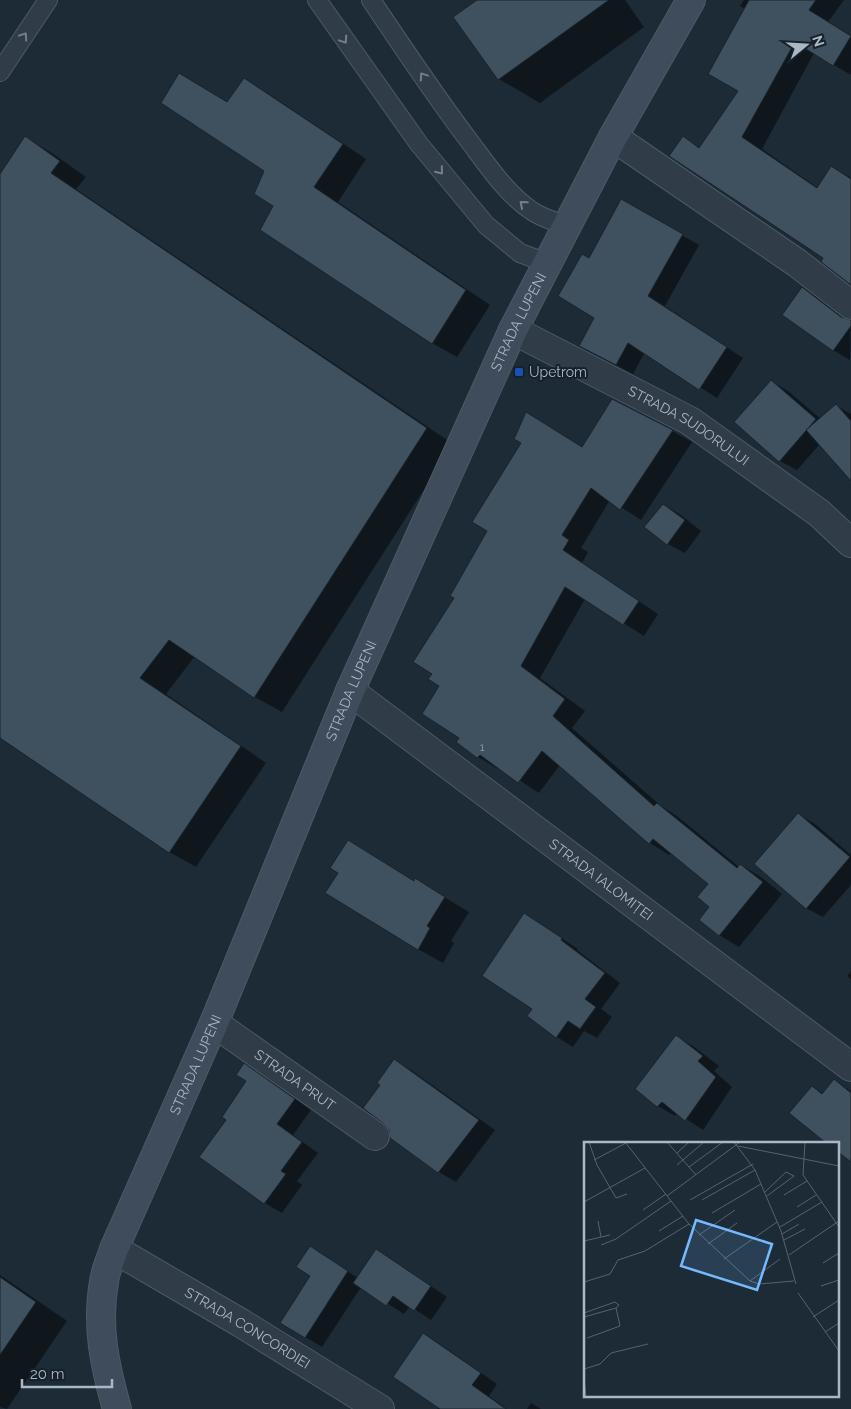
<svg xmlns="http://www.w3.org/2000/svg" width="851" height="1409" viewBox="0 0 851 1409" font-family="Raleway,sans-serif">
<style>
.shadow{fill:#0007}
.building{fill:#3f505f;stroke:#18232d}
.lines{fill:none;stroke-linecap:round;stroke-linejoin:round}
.lane-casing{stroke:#4e5a66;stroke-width:20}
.street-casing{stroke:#4e5a66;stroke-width:30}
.secondary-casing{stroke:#4e5a66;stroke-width:30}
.lane{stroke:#303c47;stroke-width:18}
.street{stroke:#303c47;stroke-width:28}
.secondary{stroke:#3e4c5b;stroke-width:28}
.oneway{stroke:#73808c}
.transit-dot{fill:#1a4fb4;stroke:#16212b;stroke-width:2}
.labels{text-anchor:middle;stroke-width:4;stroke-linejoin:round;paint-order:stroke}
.number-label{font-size:11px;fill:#8f9dac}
.street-label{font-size:14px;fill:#aab7c5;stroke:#16212b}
.poi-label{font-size:14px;fill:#aab7c5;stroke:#16212b;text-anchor:start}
.inset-road{fill:none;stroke:#556370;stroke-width:1}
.view{fill:#75b9ff;fill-opacity:0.15;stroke:#75b9ff;stroke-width:2.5}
.inset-edge{fill:none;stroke:#aab7c5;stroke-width:2.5}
</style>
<rect width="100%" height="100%" fill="#1d2b37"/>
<g class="shadow">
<path d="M479,0H625L644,27L540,103L499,79Z"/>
<path d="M744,0H844L828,22L851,36V75L814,53L762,149L818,188L832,167L851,178V283L825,257L683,138L701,148L740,91L745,9L740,6Z"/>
<path d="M244,80L269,94L366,159L338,202L490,305L457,357L432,343L275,206L265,171L227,103Z"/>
<path d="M26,138L52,153L86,177L76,189L453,444L282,712L255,697L195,656L166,694L266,763L196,867L169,852L0,736V176Z"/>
<path d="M622,201L699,245L665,306L743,358L717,398L645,352L633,374L581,346L596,317L589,260Z"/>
<path d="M803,289L820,298L851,321L850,360L833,350Z"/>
<path d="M771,381L788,391L821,419L836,406L851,414V478L820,444L797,470L780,461Z"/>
<path d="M672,431L692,442L641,520L610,500L581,548L588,552L582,563L658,614L644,636L585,599L540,678L585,711L572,728L661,806L677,816L739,867L741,865L761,877L782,894L739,947L719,935L710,907L709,884L671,853L669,855L650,843L560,765L539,793L499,767L498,769L478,757L457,742L582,448Z"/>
<path d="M664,505L681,515L701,531L685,553L668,544L645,527Z"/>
<path d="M798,814L815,824L851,855V885L823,917L806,908Z"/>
<path d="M339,873L415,882L416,880L469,912L451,941L454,943L443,963L418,949Z"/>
<path d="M540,924L578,949L577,950L620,983L601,1009L612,1017L597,1038L584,1031L573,1047L557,1037L528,1016L534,1009Z"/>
<path d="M851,971V980L847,976Z"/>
<path d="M676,1037L693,1046L719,1066L714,1071L732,1087L703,1130L677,1113L675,1116L658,1106Z"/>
<path d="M394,1061L411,1070L495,1130L456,1182L439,1172L391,1138L381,1085Z"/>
<path d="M245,1065L262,1075L311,1110L293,1135L318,1153L297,1181L302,1185L282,1213L265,1203L201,1157L227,1119L248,1081Z"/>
<path d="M834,1081L851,1091V1160L837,1143L812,1087L824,1094Z"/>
<path d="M377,1250L447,1297L431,1320L410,1306L404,1314L361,1287L322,1347L281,1322L327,1258L358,1278Z"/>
<path d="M0,1275L67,1321L7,1409L0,1407Z"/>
<path d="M423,1334L440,1344L497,1384L489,1396L507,1409H437L439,1406Z"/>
<path d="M531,1403L541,1409H527Z"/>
</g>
<g class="building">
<path d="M477,0H609L498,80L453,17Z"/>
<path d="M749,0H816L809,10L851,36L833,66L795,42L742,137L817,188L831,166L851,179V285L821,262L823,258L669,156L683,136L699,148L738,91L708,74Z"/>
<path d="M179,73L227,102L244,78L343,144L314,187L466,290L432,344L260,230L273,206L254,194L264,171L161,103Z"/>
<path d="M25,136L60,161L51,173L427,428L254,698L169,640L140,678L241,746L169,853L0,738V174Z"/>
<path d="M621,199L683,234L648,296L727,347L699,390L628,343L616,365L579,346L594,318L558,296L582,254L589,258Z"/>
<path d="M802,287L841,317L851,320V326L833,351L782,315Z"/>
<path d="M771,380L816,419L779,462L734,422Z"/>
<path d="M612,399L673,430L620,510L591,488L562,535L569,540L563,550L639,601L623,625L565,587L521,666L565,699L553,716L654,806L657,803L737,868L740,864L763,882L719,936L699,920L709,907L697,897L708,884L653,839L649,844L542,751L518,783L480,755L477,758L456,742L459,738L422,714L439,686L428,679L432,674L413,662L454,598L450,596L487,531L472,522L521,443L514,439L526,412L582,447Z"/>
<path d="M836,404L851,421V481L806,430Z"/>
<path d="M663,504L685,520L667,545L644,527Z"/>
<path d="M798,813L850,857L806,909L754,864Z"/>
<path d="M348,840L414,881L415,878L445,897L427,926L430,928L418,950L325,893L338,873L330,868Z"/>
<path d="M524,913L562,938L561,940L605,973L585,999L596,1007L580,1029L568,1021L556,1038L527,1016L532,1009L482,976Z"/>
<path d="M676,1035L703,1056L698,1061L716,1077L685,1121L662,1102L657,1107L635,1089Z"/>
<path d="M394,1059L479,1120L438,1173L390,1138L389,1130L384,1124L363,1108L380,1085L377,1083Z"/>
<path d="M244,1063L295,1099L277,1124L302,1142L281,1171L286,1174L264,1204L199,1157L226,1120L222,1117L246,1081L236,1075Z"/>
<path d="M834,1079L851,1093V1162L837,1151V1143H826L789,1113L812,1086L822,1094Z"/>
<path d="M310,1246L348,1271L305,1338L280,1323L310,1276L296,1267Z"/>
<path d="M376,1249L431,1286L414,1311L393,1296L386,1306L353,1283Z"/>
<path d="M0,1277L36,1302L0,1355Z"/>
<path d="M423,1333L481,1373L472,1385L506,1409H440L393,1377Z"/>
</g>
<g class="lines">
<g class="lane-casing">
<g id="lane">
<path d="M317,0L419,144L486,225L520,253L547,263"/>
<path d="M371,0C404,49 437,99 473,146C490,169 508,195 532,211C542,218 555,221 566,226"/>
<path d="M0,72L48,0"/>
</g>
</g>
<g class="street-casing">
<g id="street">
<path d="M613,137L797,263L851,305"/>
<path id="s1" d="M513,330L690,421L819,513L851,543"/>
<path id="s2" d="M350,691L851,1067"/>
<path id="s3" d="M214,1023L375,1136"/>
<path id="s4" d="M114,1249L241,1323L380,1409"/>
</g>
</g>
<g class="secondary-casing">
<g id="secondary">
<path id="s5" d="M117,1409C105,1367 96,1326 104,1282C105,1271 111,1259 114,1249L214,1023L350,691L513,330L613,137L691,0"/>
</g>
</g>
<use href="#lane" class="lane"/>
<use href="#street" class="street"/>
<use href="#secondary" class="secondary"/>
</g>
<defs><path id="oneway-chevron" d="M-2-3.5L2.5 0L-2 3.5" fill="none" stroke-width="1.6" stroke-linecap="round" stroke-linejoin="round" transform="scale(1.25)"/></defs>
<g class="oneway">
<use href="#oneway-chevron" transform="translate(24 36) rotate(-56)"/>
<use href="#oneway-chevron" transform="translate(344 40) rotate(56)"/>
<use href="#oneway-chevron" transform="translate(423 76) rotate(-124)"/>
<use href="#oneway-chevron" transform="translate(440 171) rotate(51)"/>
<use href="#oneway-chevron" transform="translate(523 204) rotate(-139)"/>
</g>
<rect class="transit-dot" x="514" y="367" width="10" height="10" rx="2.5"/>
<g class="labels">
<g class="number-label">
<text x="482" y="751">1</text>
</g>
<g class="street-label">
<text dy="5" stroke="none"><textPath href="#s5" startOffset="1175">STRADA LUPENI</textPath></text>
<text dy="5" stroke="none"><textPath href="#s1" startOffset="200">STRADA SUDORULUI</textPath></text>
<text dy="5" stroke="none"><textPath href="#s5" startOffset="770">STRADA LUPENI</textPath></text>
<text dy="5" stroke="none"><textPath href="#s2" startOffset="314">STRADA IALOMIȚEI</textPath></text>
<text dy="5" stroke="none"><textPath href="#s5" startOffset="365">STRADA LUPENI</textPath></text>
<text dy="5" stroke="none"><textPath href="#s3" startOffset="99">STRADA PRUT</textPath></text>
<text dy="5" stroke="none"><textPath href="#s4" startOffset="155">STRADA CONCORDIEI</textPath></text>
</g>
<g class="poi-label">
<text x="529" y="377">Upetrom</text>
</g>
</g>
<g transform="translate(584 1142)">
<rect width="255" height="255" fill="#1d2b37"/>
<path class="inset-road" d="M5,0L13,23L32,56L43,52M41,0L105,82L166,139L175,142L210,139M83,0L112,33M150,0L171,28L197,89L212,142M221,0L219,33L255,85M154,4L255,24M93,11L105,0M10,18L42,1M93,23L120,0M105,25L139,0M181,50L202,30L210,34L183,54M200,53L223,39M83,54L156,0M106,58L169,22M118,58L171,28M0,60L61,26M213,65L232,53M59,68L82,52M128,71L177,42M14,79L17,95M196,85L238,60M75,89L99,74M198,92L215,82M115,93L151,68M200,98L221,87M0,99L26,93M124,102L153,81M17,103L32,97L87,59M205,113L255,79M140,117L193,80M239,121L255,111M166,139L196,117M0,140L26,132L34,118L61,109L105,82M237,144L255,138M214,151L255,209M0,171L31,160L35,163L32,166L36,184L3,196M0,175L32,166M229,175L255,158M241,190L255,181M0,227L16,222L27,211L64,202M0,235L2,255"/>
<path class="view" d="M112,78L188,102L173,148L97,124Z"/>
<rect width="255" height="255" class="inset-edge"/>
</g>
<g transform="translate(806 45) rotate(72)" stroke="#16212b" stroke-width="4" paint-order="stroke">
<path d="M0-4L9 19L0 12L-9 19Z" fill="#aab7c5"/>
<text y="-8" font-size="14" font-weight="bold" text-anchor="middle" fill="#aab7c5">N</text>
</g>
<path d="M22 1379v8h90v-8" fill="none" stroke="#aab7c5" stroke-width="2.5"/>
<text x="30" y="1379" font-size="15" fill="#aab7c5" stroke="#16212b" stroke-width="4" paint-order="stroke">20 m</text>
</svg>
